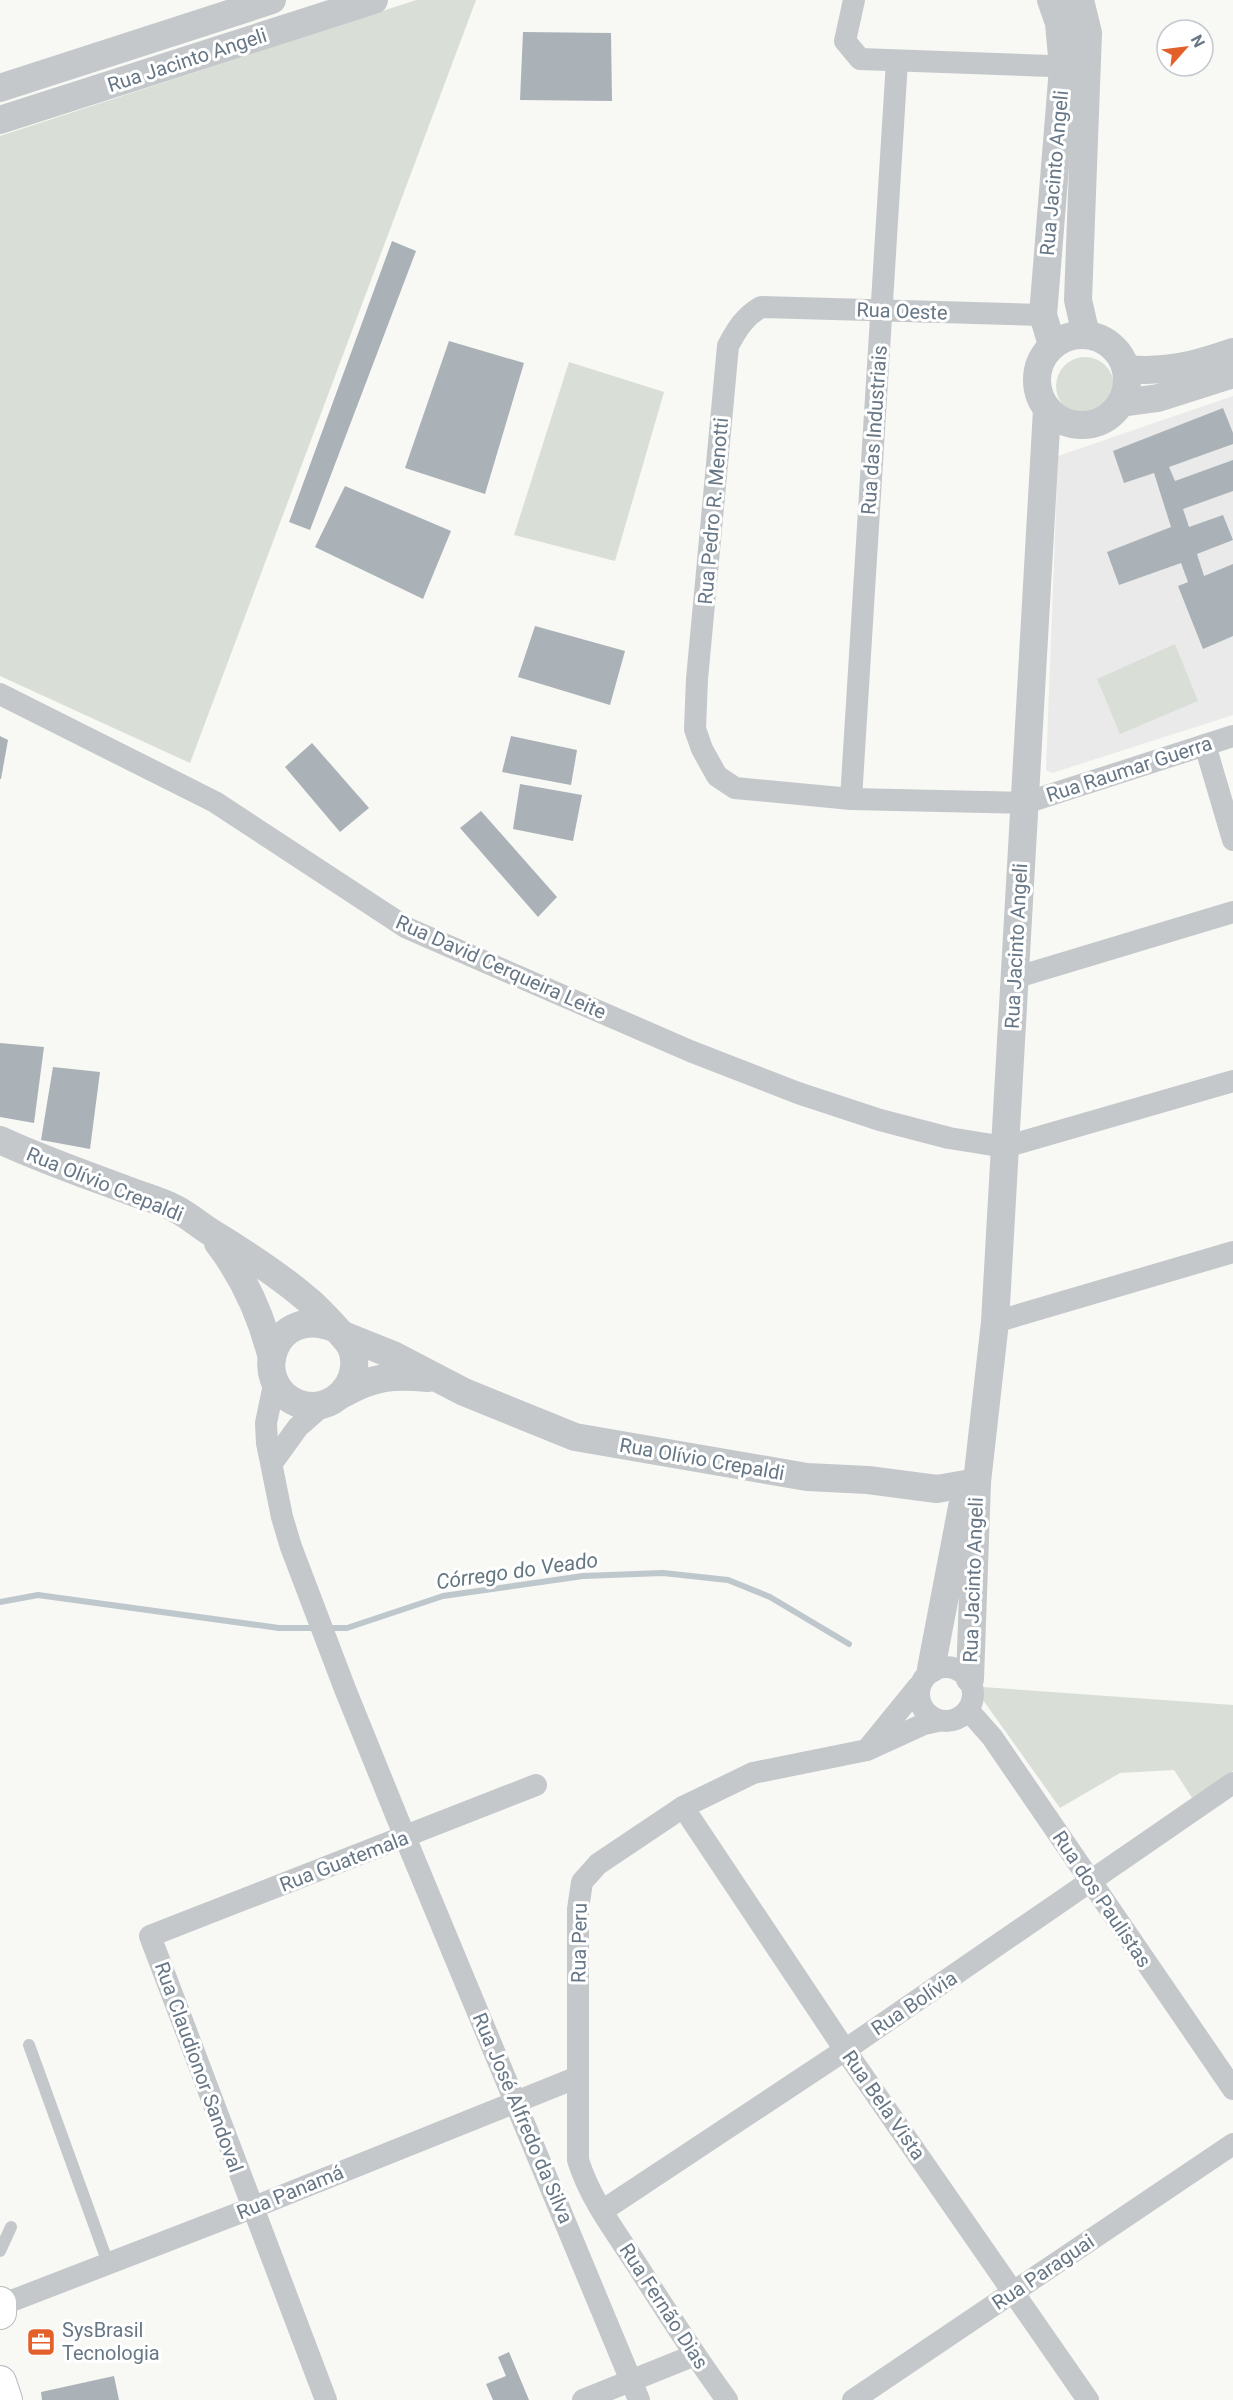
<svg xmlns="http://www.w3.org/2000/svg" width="1233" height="2400" viewBox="0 0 1233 2400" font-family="Roboto,sans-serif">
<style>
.built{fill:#e9eae9}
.green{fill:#d9dfd6}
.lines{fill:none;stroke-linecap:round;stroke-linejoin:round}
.stream{stroke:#bec7cc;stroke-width:6}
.building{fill:#aab2b8}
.secondary-casing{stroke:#b6bbc0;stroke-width:34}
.service{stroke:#c4c8cb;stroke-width:12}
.minor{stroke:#c4c8cb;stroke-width:22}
.tertiary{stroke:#c4c8cb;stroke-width:28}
.secondary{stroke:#fff;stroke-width:32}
.labels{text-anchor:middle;stroke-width:6;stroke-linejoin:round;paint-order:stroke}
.street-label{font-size:20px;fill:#677786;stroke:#fff}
.poi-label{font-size:20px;fill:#677786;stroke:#fff;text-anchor:start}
.water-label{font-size:21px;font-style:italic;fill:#637782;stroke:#fff}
</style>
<rect width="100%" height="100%" fill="#f8f8f5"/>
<path class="built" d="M1233,396V715L1052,773L1046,770L1058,456Z"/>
<g class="green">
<path d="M416,0H476L190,763L0,676V136Z"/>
<circle cx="1085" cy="386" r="29"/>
<path d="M569,362L664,392L615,561L514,535Z"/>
<path d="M1175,644L1198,701L1120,734L1097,679Z"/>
<path d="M982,1687L1233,1705V1771L1194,1801L1174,1770L1120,1773L1060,1808L983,1700Z"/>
</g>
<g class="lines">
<g class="stream">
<path d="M0,1602L38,1595L279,1628H316"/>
<path d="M326,1628H347L443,1596L583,1576L663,1573L728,1580L770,1597L849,1644"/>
</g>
</g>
<g class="building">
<path d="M523,32L611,33L612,101L520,100Z"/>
<path d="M392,241L416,251L310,530L289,522Z"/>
<path d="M449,341L524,363L485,494L405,468Z"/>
<path d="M1223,408L1233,433V444L1169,467L1175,481L1233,460V491L1183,509L1189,527L1223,515L1233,540L1197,554L1204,576L1233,564V636L1203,649L1178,586L1188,582L1181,563L1119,585L1107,552L1171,527L1154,473L1124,483L1113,451Z"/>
<path d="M345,486L451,531L423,599L315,547Z"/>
<path d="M535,626L625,651L610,705L518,677Z"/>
<path d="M0,736L8,740L1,779H0Z"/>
<path d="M511,736L577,750L571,785L502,772Z"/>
<path d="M312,743L369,808L340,832L285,767Z"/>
<path d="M520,784L582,795L573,841L513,829Z"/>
<path d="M481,811L557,897L538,917L460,828Z"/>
<path d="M0,1043L44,1047L34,1123L0,1117Z"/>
<path d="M53,1067L100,1072L90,1149L41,1140Z"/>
<path d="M509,2352L529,2400H493L486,2384L506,2376L498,2357Z"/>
<path d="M114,2376L119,2400H42L41,2392Z"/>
</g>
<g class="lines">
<g class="secondary-casing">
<g id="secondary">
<path d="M0,2303V2313"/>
<path d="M0,2382L6,2400"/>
</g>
</g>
<g class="service">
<path d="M29,2045L108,2263"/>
<path d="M0,2251L11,2227"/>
</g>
<g class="minor">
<path d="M854,0L845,41L860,59L1077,67"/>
<path d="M1043,315L761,307C744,317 737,329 728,346L697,679L695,729L702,749L717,776L735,788L851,799L1025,803L1233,736"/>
<path d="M0,694L215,802L407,928L690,1051L798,1093L880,1120L949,1138L1005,1147L1233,1081"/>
<path d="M1205,745L1233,840"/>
<path d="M851,799L897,61"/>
<path d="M1014,978L1233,912"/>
<path d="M995,1322L1233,1252"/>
<path d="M275,1380L266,1423L267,1443L282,1517L291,1547L345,1689L405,1837L639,2400"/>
<path d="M272,1463L298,1427L323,1405"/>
<circle cx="946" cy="1694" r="27"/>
<path d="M968,1710L992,1737L1233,2089"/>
<path d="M870,1746L918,1687"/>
<path d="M683,1807L845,2050L1088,2400"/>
<path d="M602,2211L845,2050L1233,1783"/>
<path d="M1,2305L252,2208L578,2077"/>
<path d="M326,2400L150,1936L536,1785"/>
<path d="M583,2400L695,2355"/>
<path d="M727,2400C695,2356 666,2311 637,2265C615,2231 590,2199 578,2160V1909L582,1882L598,1864L683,1807L753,1773L867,1750L924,1724L938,1721"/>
<path d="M853,2400L1233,2144"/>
</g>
<g class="tertiary">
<path d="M1051,0L1059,23L1063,68L1043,315L1052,345"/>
<path d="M1080,0L1088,33L1078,300L1086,335"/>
<path d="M0,88L272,0"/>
<path d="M0,120L374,0"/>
<circle cx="1082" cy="380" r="45"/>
<path d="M1126,369C1166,373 1195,365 1233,352"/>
<path d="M1121,403L1158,398L1233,374"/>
<path d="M0,1140C41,1159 84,1174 127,1190C142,1196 159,1200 174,1208C187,1214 199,1225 212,1233C245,1253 279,1275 308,1300C317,1307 347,1339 351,1347C365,1381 331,1417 297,1403C248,1382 274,1304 334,1328"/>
<path d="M218,1243C245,1278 261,1315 272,1358"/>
<path d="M343,1335L393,1355L464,1392L575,1437L807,1477L868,1480L937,1489L977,1482"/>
<path d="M343,1394C374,1376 393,1375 428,1378"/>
<path d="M931,1669L962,1507"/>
<path d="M970,1679L977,1482L995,1322L1047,410"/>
</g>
<use href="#secondary" class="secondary"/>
</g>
<defs>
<g id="office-square" transform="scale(1.5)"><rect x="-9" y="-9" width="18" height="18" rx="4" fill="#e3602b" stroke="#fff"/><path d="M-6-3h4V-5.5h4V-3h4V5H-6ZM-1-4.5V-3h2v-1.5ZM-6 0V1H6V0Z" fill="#fff"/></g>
</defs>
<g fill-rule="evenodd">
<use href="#office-square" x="41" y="2342"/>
</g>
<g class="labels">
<g class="street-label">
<text transform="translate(187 60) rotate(-18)" y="7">Rua Jacinto Angeli</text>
<text transform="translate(1054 173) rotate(-85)" y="7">Rua Jacinto Angeli</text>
<text transform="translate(902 311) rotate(2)" y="7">Rua Oeste</text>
<text transform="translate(874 430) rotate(-86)" y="7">Rua das Industriais</text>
<text transform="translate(713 511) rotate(-85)" y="7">Rua Pedro R. Menotti</text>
<text transform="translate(1129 769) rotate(-18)" y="7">Rua Raumar Guerra</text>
<text transform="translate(1016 946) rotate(-87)" y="7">Rua Jacinto Angeli</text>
<text transform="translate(501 967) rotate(24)" y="7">Rua David Cerqueira Leite</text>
<text transform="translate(105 1184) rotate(22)" y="7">Rua Olívio Crepaldi</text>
<text transform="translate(702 1459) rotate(10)" y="7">Rua Olívio Crepaldi</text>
<text transform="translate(973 1580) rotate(-88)" y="7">Rua Jacinto Angeli</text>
<text transform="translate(344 1861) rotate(-21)" y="7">Rua Guatemala</text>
<text transform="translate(1102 1899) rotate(56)" y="7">Rua dos Paulistas</text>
<text transform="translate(579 1943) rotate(-89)" y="7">Rua Peru</text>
<text transform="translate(914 2003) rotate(-34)" y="7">Rua Bolívia</text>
<text transform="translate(199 2067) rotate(70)" y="7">Rua Claudionor Sandoval</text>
<text transform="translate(884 2105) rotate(55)" y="7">Rua Bela Vista</text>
<text transform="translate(523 2118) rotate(67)" y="7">Rua José Alfredo da Silva</text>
<text transform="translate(290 2192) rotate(-22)" y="7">Rua Panamá</text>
<text transform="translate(1043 2272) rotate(-34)" y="7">Rua Paraguai</text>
<text transform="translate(664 2306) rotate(57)" y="7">Rua Fernão Dias</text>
</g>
<g class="poi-label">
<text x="62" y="2337">SysBrasil<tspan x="62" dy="23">Tecnologia</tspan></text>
</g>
<g class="water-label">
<text transform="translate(517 1571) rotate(-8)" y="7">Córrego do Veado</text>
</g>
</g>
<g transform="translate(1185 48) rotate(62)"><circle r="28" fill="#ffffff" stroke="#c2c9cf" stroke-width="1.5"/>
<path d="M0-4.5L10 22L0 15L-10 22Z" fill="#e3602b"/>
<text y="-9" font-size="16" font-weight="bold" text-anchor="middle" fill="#677786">N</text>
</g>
</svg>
